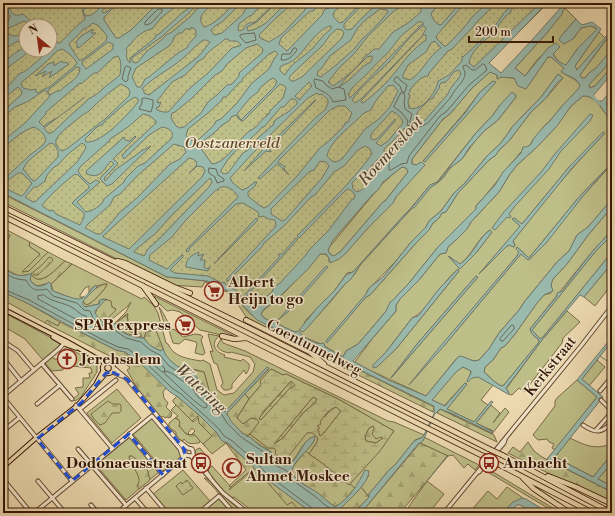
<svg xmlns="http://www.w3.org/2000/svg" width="615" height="516" viewBox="0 0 615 516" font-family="'Libre Bodoni',serif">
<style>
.grass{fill:#bebe88;stroke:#7a6a47;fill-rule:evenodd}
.forest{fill:url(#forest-firs);stroke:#7a6a47}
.wetland{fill:url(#wetland-marsh);stroke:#7a6a47;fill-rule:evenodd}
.park{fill:url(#park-dots);stroke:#7a6a47;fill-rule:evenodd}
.water{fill:#99baad;stroke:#71796a;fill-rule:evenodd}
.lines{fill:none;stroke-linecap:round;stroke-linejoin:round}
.shore{stroke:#68685a;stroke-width:1}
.stream{stroke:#71796a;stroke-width:1}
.canal{stroke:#99baad;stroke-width:3}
.minor-casing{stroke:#644831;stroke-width:5}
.major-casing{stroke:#361706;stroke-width:5.5}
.highway-casing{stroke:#361706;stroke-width:6}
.minor{stroke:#f3e7cc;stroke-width:3}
.major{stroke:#eddab1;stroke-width:3.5}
.highway{stroke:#eddab1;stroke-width:4.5}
.highway-bridge-casing{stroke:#361706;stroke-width:6;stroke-linecap:butt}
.highway-bridge{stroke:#eddab1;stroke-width:4.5}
.marked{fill:none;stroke:#1d4ed8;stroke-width:3;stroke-dasharray:8 5;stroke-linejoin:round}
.labels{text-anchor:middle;stroke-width:3;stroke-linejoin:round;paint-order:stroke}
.park-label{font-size:15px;font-style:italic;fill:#5f492d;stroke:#f3e7cc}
.poi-label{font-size:15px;font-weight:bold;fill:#361706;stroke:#f3e7cc;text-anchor:start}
.street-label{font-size:15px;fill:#361706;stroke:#f3e7cc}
.water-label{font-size:16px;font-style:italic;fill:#544838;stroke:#f3e7cc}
</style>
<defs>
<pattern id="forest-firs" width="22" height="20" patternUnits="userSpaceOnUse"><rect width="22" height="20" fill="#bebe88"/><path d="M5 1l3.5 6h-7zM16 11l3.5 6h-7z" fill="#a4a374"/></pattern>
<pattern id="wetland-marsh" width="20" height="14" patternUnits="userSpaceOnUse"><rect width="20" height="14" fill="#bebe88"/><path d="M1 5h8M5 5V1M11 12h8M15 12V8" fill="none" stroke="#a4a374"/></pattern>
<pattern id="park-dots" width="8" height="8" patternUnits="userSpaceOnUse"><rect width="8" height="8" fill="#bebe88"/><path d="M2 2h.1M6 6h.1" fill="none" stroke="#a4a374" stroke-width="1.8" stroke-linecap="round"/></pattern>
</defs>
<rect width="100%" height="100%" fill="#eddab1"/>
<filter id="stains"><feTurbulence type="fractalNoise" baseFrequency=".005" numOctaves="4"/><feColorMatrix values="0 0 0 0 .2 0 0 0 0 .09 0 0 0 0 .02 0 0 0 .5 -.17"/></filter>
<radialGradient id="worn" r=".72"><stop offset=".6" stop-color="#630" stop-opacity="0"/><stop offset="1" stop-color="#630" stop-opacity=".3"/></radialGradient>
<g class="grass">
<path d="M565,8L576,19L561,36L573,39L581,28C587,27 592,24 597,30L578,48L566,66C557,61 554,56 550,47L537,60L525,76L515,68L546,34L562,13V12Z"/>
<path d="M599,32L605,38L577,70L575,66Z"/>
<path d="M607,39L612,44C612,52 603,62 597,67C593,71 588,73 585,78H582L580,75Z"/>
<path d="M612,56V67L595,86L590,88L589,84L602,71Z"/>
<path d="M548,57H551L564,68L562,72C568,77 574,77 580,85V88L562,106L549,122L546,124L532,141C531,146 523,150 520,153C505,170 492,189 476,206V209L438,247L409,283L395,298L386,311L371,329L358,344L346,351L343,357L321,344L301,336L300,333C293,332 281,327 276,321L272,322L264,318L261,314L264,309L287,289L320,254H325L329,258V262L339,259L368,228L393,203L396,197L415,175L416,165L412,164V159L443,119L450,114L472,88L490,72L497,75V79L501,77L514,78L517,83L527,87ZM558,74L563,78L546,98L531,112L509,141L499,150L496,155L489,160L458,193L446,212L442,213L439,218L433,223L429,230L416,243L378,286L370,295L366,297L327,342L326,341L367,294V291L395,262L412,241L426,227L429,221L441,211L454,193L464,184L487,156L500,144L509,132L512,127L541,97ZM493,81L424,162L423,161L465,112L480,92ZM516,97L498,120L484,131L475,141L462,159L450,168L443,178L436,184L431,187L411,208L430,185L437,182L475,134L493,115L500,105ZM411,209L361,264L354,275L345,284L332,300L303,332L305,321L335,290L347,273L353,272Z"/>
<path d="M583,96C596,95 603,113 612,121V141L610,145L612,150V163L579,197L529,258L517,247L519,252L517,256L433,356L443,347L521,254L530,259L583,196L612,164V199L588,227L577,235L569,251L557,262L525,301L519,310L499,333L489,349L479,360L476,361L456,359L426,396L354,363L372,339L396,311V305L400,299L419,280L440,254L446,253L448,247L459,237L467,229L471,222L499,192L510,174L517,165L537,147L552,131L571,106ZM605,133C572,167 542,203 513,241L515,245L514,247L509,245L506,247L479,274L521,226L513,220L514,218L522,224L570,166ZM490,230L492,232L476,253L460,268L449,256L459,265C472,256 479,236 490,230ZM458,269L459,271L396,349L388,356L373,365L386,352L412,318C427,312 443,281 458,269ZM476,276L478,277L391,378L417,344Z"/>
<path d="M402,167L406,168L408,172L385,201L383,202L340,252L334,256L330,254L328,250C334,237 345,225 356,214C370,197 384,179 402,167Z"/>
<path d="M3,194L167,277L207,281L220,287L231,293L267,325L343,362L342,367L280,333L273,329L272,331L247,318L231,294L205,282L202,287L169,285L3,202Z"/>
<path d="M612,207V230L591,253L530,329L532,334L539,340V342L504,385L501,386L495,382L484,372L485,367L493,360L501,348L505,346L515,334L537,303L544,295L551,293V283L553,279L567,264L589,234Z"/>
<path d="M3,228L30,242L29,246L40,254L23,272L29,271L48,252L65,261C57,268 46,282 35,279L31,274L19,276L9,271L6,268L3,267V243L9,238L10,235L3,236Z"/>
<path d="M612,234V252L543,337L540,339L532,330L595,252Z"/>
<path d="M612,263V284L595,306L584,297Z"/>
<path d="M72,264L142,299L144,297L154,306L158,313L166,343L168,344C173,357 189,359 201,361L203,360L210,364L217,390L224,395L234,393L253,372L255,364L250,357L231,352L230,353C224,352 220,351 217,346L221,339L223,343L245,351L388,421L394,422L424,435L423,437L415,440L395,465L389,470L369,494V497L361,487L369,475L355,488L349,485L394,431L338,399L286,374L283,375L271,369L261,385L249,399L245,394L269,369L267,367L225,412L210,394L204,372C196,369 187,369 179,367C164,363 160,341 155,328L151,331L146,332L144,338L141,337V335L126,330L125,328L128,319L127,317L128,315L127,314L115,323L126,312L131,302L128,306L112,319V325L108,324C106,317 112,313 116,309L112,307L108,300L103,299L99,301V304L85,307L82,305L83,301L86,305C92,304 105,290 107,284H105L93,287L89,293V286L85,288L80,295V297H84L80,300L71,298L53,291L51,284Z"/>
<path d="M3,292L27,303L60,322L58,326L47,321L45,323L3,300Z"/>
<path d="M154,296L234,336V338L200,330L180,312L173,310L167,311L153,298Z"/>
<path d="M159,307C164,312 165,320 171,325L170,328L173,330L174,329L183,337L195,334L201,335L203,337L201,340L205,353L203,355L195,353L197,344L196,342L185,339L179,344L173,343L168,327L165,326Z"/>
<path d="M567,311L580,322L563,338L562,343L524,392L519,388L512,395L508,394L509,393L506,389L542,340Z"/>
<path d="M3,312L57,341L60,343L59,346L43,360L25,339L3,326Z"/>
<path d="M208,334L219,336C210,344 215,352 225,355L224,357L241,361L243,359L249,364C250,368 248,371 246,374L244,370L232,384V388L228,390H224L221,386L223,383L217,364L214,363L210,351L213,352Z"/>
<path d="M67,347L97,364V372L81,397L75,401L73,399L79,394L75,388L83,387V378H90L89,373H92L91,368L72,366L74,356L70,354L71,352L64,351V354L61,356L59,353Z"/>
<path d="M52,357L54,359H61L63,370L52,371L45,363Z"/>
<path d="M597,360L605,367L589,386L582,379Z"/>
<path d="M463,367L471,371L468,381L471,378L477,376L493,385L481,400L488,405L474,422L447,409L467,384L465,383L444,406L432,400C438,392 454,371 463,367Z"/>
<path d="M577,380L597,397L555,450L552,448L554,444L549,442L547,439L538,440L533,435L555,406V401L557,398Z"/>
<path d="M117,389L141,418L112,443L87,413Z"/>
<path d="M176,405L193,422L198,418L200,423L213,436L203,444L194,435H191L195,431L192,428L188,433L190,435C182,433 179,426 177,418H175L178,416L171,410Z"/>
<path d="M491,405L500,413L493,423L505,408L509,412L492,434L440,409L493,431L476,423Z"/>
<path d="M152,417L179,451L181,457L164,471L132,433Z"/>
<path d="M312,432L318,438L317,442L309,454L305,451C309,446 315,444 315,436C300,440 299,461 285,466C279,462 276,458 272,453C269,449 262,447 259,444C254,441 251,437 246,436L250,434L268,448H274L276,450L307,433Z"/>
<path d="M130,437L159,472L126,500L96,465Z"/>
<path d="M424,437L479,465L475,470L468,464L464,468L453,455L448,456L420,443Z"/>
<path d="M570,438C584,445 597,451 612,443V454L593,477L555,457Z"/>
<path d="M200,448L211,463L209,465L200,456L195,457V451L197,449Z"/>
<path d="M612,463V486L598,479Z"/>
<path d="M212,466L231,487L229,490L254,469L311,513H255L234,497L231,498L216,483L204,467H205L209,471L208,469Z"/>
<path d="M488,469L561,513H556L486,471Z"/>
<path d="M183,470L210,501L196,513H167L152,495Z"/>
<path d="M204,478H205L213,483L229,501L244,513H234L215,489Z"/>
<path d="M427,481L444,494L429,513H406L405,512Z"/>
<path d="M507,487L523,498L508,507L502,513H469L488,491L497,499Z"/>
<path d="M219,498L231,513H201Z"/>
</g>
<g class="forest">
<path d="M30,242L48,252L29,271L22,272L40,254L29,246Z"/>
<path d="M49,257L52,258L53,260C48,267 43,269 38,275H34L33,272L42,265Z"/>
<path d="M65,261L72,264L51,284L49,283L37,286L30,281L31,274C40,289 57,268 65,261Z"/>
<path d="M105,284H107C105,290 92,304 86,305L83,301C89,293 96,287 105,284Z"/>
<path d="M104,300H108L111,301L112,307L116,309C114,315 106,315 108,324L98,318L95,314L97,309Z"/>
<path d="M127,314H128L127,317L128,321L125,328L128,331L141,334V337L127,334L116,326V324Z"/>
<path d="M47,320L58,326L60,322L116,350L125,352L140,363L167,387L163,392L164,398L168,403L166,407L172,413L171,417L169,418L167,417L165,418L163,416L159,419L142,397L127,370L130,368L127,365L45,323Z"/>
<path d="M155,328L163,348L161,351L149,345L144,338L146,332L151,331Z"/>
<path d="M343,362L434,407L433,412L342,367Z"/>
<path d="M179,367L204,372L210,394C201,389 199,380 193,372L187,374Z"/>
<path d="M291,381L295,385L292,388H290L261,420L258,419Z"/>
<path d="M245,394L249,399L237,418L243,424L251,418L256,419L260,422L250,434L246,436C240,431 228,421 227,413Z"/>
<path d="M177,396L200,416L216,432L219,437L255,467L232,486L231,487L229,486L246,470L226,443L212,454L203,444L212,436L199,423L198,416L192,421L173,402V400Z"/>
<path d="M313,397L317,399L315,403L304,412L283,438L274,444Z"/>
<path d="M108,401L113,404H120L121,406V411L119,413H112L105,423L100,425L94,419L91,414Z"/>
<path d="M336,407L341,411L324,433L321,436L316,431C319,421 322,419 328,413C332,410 332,409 336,407Z"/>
<path d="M440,409L494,435L497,442L437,413Z"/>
<path d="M175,418L179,420L180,424L179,426L186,434L189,435L194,434L200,441L199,443C193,443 189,446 184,439L182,442L176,436V432L169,428V423Z"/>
<path d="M373,426L383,438L376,443L366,441L365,436L369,428Z"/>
<path d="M528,442L534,451L542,457L612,492V505L508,453L513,447L520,452Z"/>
<path d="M420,443L448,456L400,513H361Z"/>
<path d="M305,451L322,463L355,488L343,502L335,507L297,479L292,474V468Z"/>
<path d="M129,456H132C139,460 142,467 148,471L150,480L139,489L137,486C144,476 130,467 129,456Z"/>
<path d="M263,477H264L312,513H301L292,502L287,505Z"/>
<path d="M361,487L369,497L354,513L344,512L341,508Z"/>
</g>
<path class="wetland" d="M271,369L283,375L286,374L338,399L394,431L380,451L349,485L322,463L309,454L317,442L318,438C314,434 313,432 307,433L284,462L275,453L276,450L274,448H268L250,434L259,422L256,419L251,418L243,424L237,418L249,399L261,385L260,381ZM291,381L295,385L292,388H290L261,420L259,419L263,412ZM313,397L317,399L315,403L304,412L283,438L274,444ZM336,407L341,411L324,433H323L321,436L319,435V431L317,430L320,428L317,426L321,424L320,422C324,416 329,409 336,407ZM373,426L374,428L372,434L376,439L381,437L383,438L376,443L366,441L365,436L369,428Z"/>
<g class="park">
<path d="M3,3H548L521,30L502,47L488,62L475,85L466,93L450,113L436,126L432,133L412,157L381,185L332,244L319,254L297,279L285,292L263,311L257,319C247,313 241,302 232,294C220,282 202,280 185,278L3,191ZM26,26H50V50H26Z"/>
<path d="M187,480L193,488L183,495L176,486L181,482L182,484Z"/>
</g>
<g class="water">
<path d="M3,3H8C11,12 12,18 23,14L36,26H31L29,23L24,21L9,28L7,30V33C13,38 19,35 26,35V39L16,42L3,50V44L7,40L3,33V24L9,20L10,16L7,10H3Z"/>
<path d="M88,3H91L83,11L85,16C94,16 98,10 102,3H110L102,11L103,13L108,11L116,3H118L104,17V20L116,38H119L131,30L154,7L162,3H180L161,18L152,29C145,29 134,38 130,45H129L126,49L127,51C126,56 126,59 130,63V58L155,38L156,35L159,34L182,13L196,3H198L188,14L160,38L132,58V61L135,63L138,62L147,51L158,43L166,35L172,32L191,16L202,3H212C206,13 195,15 204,27C207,26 210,25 213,23C220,18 228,11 234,3H242C235,8 230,15 223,21C219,24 214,26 211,30L214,35L222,33L243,14L246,8L253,3H263L251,16H249L239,24L238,30L239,31L243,30C246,24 248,22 254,23L275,3H276L257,22L247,27L248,31L256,29L266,23L286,3H293L277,17L259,35L260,38L269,42L282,34L305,10V5L304,3H308L311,5L312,3H321L313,11H310L281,38L279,44L287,51L322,15L325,9L329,8L327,3L338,5L342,3L334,12L333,16L339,23L343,22L359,5L364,3L344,24V28L347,30L352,29L361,19L378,3H408L394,11L368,36L354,54L339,68L328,82L333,86C345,78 359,67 366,55L369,54L374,49H379L393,32L408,23L421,12V3H439L431,14C433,19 435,24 441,25L460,3H465L437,35L436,38L444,46H446C456,37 464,28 472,17C477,12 482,9 485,3H496L475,24V25L452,49L448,51L429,73L428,76C421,76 414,84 410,90V92L408,94L410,95L408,101L409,108C422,112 436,93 438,81L449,75L462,61V56L463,57L492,30L504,13L514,3H518L511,10V12C501,18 498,29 490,36C482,42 470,53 469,63L474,67L540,3H547L489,63L501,73L532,40L563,5L565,8L562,12L563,13L546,34L515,68L525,76L548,48L556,43L560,47L553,54C555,59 560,63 566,65L578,48L597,29C592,24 587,27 581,28L573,39L564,44L559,40L561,36L576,19L582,25L592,22L601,29L575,66L577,70L609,33L610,34L580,75L582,78H585L590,72L596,68L612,49C612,65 598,74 589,85L590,88L595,86L612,67V73L593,96L597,101H602L612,90V97L606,104L612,109V121C603,113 597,95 583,96L571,106L557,126L537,147L517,165L510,174L499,192L471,222L467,229L457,239L448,247L446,253L440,254L419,280L400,299L396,305V311L353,361L388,380L426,396L458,357L461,356L474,361L479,360L489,349L499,333L519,310L525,301L557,262L569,251L577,235L588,227L612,199V207L589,234L567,264L553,279L551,285L553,291L544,295L537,303L515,334L505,346L501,348L493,360L485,367L484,372L495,382L501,386L504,385L539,342V340L532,334L530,329L557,296V293L562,291L591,253L612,230V235L595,252L532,330L540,339L543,337L612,252V263L584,297L580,295L542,340L506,388L509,393L508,394L478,377L472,378L468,382L467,381L471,373V371L463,367L456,372L433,399L432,400L445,406L465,383L467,384L447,409L474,422L491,401L493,402L476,423L493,432L492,433L453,414L440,409L434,415L423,441L418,444L361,513H354L369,497V494L389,470L395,465L414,441L423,437L434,414V406L257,320L231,293L220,287L207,281L167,277L3,193V180L30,155L43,145L46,140C44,133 40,130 34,127C21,131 13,140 3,148V141L25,123L50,96L45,90L27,102L15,107L3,117V111L22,94L21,90L18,87L3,99V89C10,86 14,79 19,74C21,72 23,73 25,71C32,66 40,59 46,53V50H50V39L56,43H60C69,34 76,26 85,19L82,10ZM380,9L387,10L388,12C381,21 370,32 362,39C359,42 357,46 354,49C343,59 333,68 321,77L317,75L318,71L321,69L330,56L351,40L357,29L364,21ZM418,22H422L424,24L421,25L350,98L348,94L353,87L366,75L382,58L386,55L401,36ZM93,23L99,26L107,36L106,41L82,60H79L70,46L69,44C73,39 82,32 83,29H85ZM331,26V29C324,34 319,41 313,48C304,57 291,63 285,75L280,71V67L285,64H287C290,62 293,61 295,59C305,51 318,27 331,26ZM423,26L425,27L426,29L422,36L361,99L355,103L352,100C361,86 377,74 389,62C400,50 410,35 423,26ZM191,27L196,30V36L188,45V47L178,53L149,77L145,79L141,87H137L132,77L136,68L169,46L173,41V40L175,36L179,33H182L185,29H191ZM337,29L342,30L344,33L342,38L302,77L294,81H291L289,78L291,75L323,45L330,35ZM423,35H426V40C414,48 405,59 396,71C387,83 375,94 363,103H362L361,101ZM225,39H228L229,41C234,41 238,40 241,45L239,46L232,48L208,73L190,88L168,112H163L157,110L156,108L159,107L161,102L158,103L157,101L172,82L185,75L195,65L197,62L204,58C208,50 218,46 225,39ZM203,40H206L210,42L199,56L149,95L144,93V90L142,89C153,77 169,70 182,59C189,53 195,46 203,40ZM435,41L441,48C428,56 423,72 410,80L403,78V75L408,65L426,52L431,43ZM108,42L113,44V49L86,69L82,64L83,61ZM257,44L263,49L262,53L239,73V76L232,84L227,85L218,94L208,102L201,113L184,127L180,128L176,126L171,118L172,113L175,112L191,99L215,75L222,71L227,64L246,48ZM62,49C68,53 73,56 77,63L75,66L48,88H46L38,93L36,92V89L31,90L23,88L21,84L22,82L46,62L57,51ZM275,51L278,54L274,59L269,69L252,83L237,103L221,119L216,121L214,125L196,142L189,139L186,135L188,129L209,112L222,100L223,97H226L239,83L242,81L243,78L269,54ZM118,56C122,61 121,69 120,75L101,90V91C97,94 93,97 88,99C86,103 82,104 79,108C70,115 63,123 54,131L51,133H48L44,128L57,118L46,124L44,127L39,122L42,118L46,114V112L80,83L81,84L94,73H97L114,57ZM371,56L373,57L370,63H368L366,65H365L348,81L339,87L346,78L367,57ZM548,57H551L564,68L561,72L575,79L580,85L579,88L562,106L549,122C546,124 537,134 535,137C533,139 532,143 530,145C528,147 526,147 523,147L521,153L503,172L495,185L476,206V209L438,247L409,283L392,301L390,302L386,311L371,329L358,344L346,351L343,357L325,347L324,343C315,346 304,337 298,331L295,332L278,324L276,321L272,322L264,318L261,314L264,309L275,301L309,268L320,254H326L329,258L330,263L339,259L346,253L368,228L393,203L396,197L425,165L421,162L416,165L412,164V159L443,119L450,114L472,88L490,72L497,75L498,79L501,77L514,78L518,86L526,89ZM77,67L80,68C80,79 66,84 60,91H57L50,95L48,92V90ZM459,70L461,74C458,81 450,86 448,94L425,120L419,124L415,123L414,120L418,111L430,99H432L440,87L439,86L441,83L446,82L454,72ZM273,78L277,81L275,86L241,120L237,114L250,98L258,92L260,88L268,81ZM309,82L312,86L299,100L295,96ZM121,84L128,88L130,92L129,96L105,119L68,148L62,151C57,148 54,143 57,138C60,132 74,122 80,117C83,114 87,113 90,110C99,101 110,91 121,84ZM280,84L285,86L286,88L283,98L270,111L269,114H267V116C262,119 261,121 258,125C255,128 251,130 247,133C237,142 226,163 212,164L200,147L202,142L214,133L221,126L230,120L231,117L236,115L240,120L243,121ZM393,85L398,91L390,107L379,119L365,129L342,159L336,162L332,161L327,156C330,140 353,125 364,113L371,110L375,102L388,86ZM317,93L319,95L322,94L328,100V103L325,110L316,117L258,178L260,179L277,164H278L289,175L284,169L285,167L278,162L279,160L330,110L338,106H345L352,113L348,122L345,123L344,126L330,140L320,148L297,176L268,206L264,208L259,205L248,196V192L255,186L257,182H255L247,188L242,190L233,183L230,178L267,138L308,98ZM135,97L138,99V102C129,113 102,144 86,142L85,139L97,127L103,124L105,121L127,102ZM291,99H295L297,102V104L288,112L275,120L273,125L259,137L248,150L243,153L228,173L224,174L221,172V170L229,158L240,146H242L259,131L262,127H264L281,107H284ZM392,111C397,114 402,117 403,123L389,140L381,146L376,143L396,120L395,119L378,138L374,140L371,139V134ZM143,114L150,116L156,121V123L126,151L122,156L124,159L149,135L162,127C169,128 174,131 172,138L145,163L138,166L125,179L124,182L104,199C102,206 92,211 86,212L77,202L100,182L96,180L90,184L81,176L78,171L80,167L108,142H109L110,139L128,127ZM405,128L407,132C403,139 395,149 388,153L384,152V149L394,140ZM50,143L54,144L58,151V157L35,181L32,180L23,169L28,161ZM82,143L85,145L86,148L77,162L36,201L33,202L25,197L34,187H37L45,181L47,175L54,167L58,165L67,155ZM174,144L184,147L186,152L180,159L170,164L138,197L118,214L117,216L101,234H97L85,228L88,224L110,205L114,197L120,194L137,176ZM365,146L370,149L372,154C350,184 323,209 297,236L299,238L345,191L348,189L352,191L355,195L354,199H352L329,230L310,249L304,257L280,283L274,287L272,292L267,296L257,301L252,307L245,299L250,292L298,239L296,238L282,254H279V257L242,298L236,290L226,285L224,282L222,283L208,276L175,273L170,270L183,257V255H182L167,269L149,260L150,255L172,237L185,221L216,190H219L218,189C225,183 235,190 238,197L186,250L187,252L189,251V249L236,204L243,203L258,212L259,214L258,216L260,217L263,216L269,219L275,220L276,226L226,280L228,281L262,247L264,243L285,225L311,197L315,195L334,172L344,166L358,150ZM380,157H383L386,163C383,167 380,169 377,172C371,179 367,189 357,192L353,189L352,183L363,172L369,170C371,165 376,161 380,157ZM189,158L193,159L197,162L196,166L189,173L197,166L203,167L205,171L202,177L129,249L103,237V236ZM320,161L326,162L329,166L322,178L285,220L282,221L271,214V209L309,172L314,170ZM402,167L406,168L408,172L385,201L383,202L340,252L334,256L330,254L328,250L333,240L373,194L378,190L383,182ZM18,173H22L32,183L24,194L21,196L5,188L4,185L7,181ZM75,174L78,175L89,186V188L76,199L72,203L84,213V217L80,225L56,214L53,210L50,211L42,206C46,198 67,180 75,174ZM210,178L212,182L209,187L161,237L148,249L144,256L134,252V251L156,233L171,216Z"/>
<path d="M93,29L91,33H96L80,47L77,48V44L76,42L81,36Z"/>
<path d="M26,46V50H30C23,58 12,63 3,72C3,69 2,67 3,65C6,58 20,50 26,46Z"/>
<path d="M61,61L62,62L68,63L69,64L49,78L52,71L42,77L46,71L35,76L48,64L54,62V66Z"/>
<path d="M558,74L563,78L557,83L546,98L531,112L509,141L499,150L496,155L489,160L458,193L446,212L442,213L439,218L433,223L429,230L416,243L378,286L370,295L366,297L327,343L326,341L366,294L369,288L383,277L412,241L426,227L429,221L441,211L454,193L464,184L487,156L500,144L509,132L512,127L541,97Z"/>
<path d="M493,81L496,82L425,162L423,161L465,113L480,92Z"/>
<path d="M512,92L516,95V97L498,120L484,131L469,148L462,159L450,168L443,178L436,184L431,187L414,208H412L361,264L351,279L345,284L309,326L303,332L299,330L317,308L335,290L346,275L353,272L403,216L414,205L430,185L438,182L475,134L493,115L500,105Z"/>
<path d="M315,100H316L269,149L271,151V152L266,151L244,171L266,146L272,142Z"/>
<path d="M590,114L593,115L590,121L561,151L549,169L515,206L509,214L511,216L510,218L507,217L495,230L492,228L503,213L542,171L554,155Z"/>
<path d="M603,132L605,133L572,168L513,241L515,246L514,247L509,245L506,247L479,274L520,226L512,219L514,218L522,224L570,166Z"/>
<path d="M135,136L136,137L113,159L118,163L116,166L104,178L105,181L115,170L143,150L151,146L112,184L107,186L100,179L101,177L114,164L111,161C104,168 101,180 87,174L86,171L124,137L125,140L130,141Z"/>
<path d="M612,163L583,196L547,242L530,259L528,260L521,254L443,347L409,385L438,349L517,256L519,252L516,249L517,247L529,258L579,197Z"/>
<path d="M256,218L258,220L214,264Z"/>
<path d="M490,230L492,232L476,253L460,269L448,256L460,264C473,256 478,238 490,230Z"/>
<path d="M199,252L198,256L204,254L200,260H205L204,267L207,269L210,267L208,271L186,267C186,258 192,255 199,252Z"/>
<path d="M326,266L328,267L289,311L278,320Z"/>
<path d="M3,267C5,268 7,269 8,271C15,276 25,277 32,273L30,279C34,288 42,288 49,282L51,284C51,287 51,288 52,290C54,292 76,300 79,299C88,298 90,289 96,285L97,287L83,301V305L85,307L99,304L100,300L106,299L95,311C96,320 108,327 116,323C117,333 135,338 144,338C148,345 154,348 161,351L163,348C166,361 178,365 187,374L193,372L202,385L204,391L210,394L225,412L267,367L269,368L227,413V415L230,418V420L243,434H246V436L250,437L259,445L271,452L275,458L285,466C300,462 300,440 315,436C315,448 291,460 292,473C298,483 309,487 318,493C323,497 329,503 335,507C350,498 358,484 365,470L369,471C368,485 350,498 341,508L342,510L346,513H312L265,478L228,443L222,441L216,432L200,416L178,397L170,392L140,363L125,352L116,350L100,342L27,303L3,292Z"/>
<path d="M458,269L459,271L396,349L377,367L373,368V365L386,352L412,318L418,316L439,289Z"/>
<path d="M476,276L478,277L391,378L417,344Z"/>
<path d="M612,337V341L582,379L603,397L555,457L593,477L612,454V463L598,479L612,486V492L547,459L597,397L577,380Z"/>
<path d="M522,498L526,499L549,513H533L520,505H517L509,513H502L513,502Z"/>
</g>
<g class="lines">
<g class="shore">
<path d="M160,9H162V12C156,16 153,25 145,25V22L157,10Z"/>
<path d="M254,33L255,35L256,40L246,43L240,37V35C244,33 249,34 254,33Z"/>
<path d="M294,48H296L297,50C293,56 288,61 281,60L282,54H290Z"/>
<path d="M483,64L485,65L487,70L469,85L447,111L440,116L409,156L407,163L401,164L391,170H389V158L408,139L411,133L410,127H420L428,123L451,97C454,88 466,82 465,72C464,70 463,68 463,66L466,65L472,70H475Z"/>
<path d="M127,66L131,68L128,76V80L126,82L122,79L125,67Z"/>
<path d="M396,77H398L401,81L407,85L405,92H402L400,86L394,81Z"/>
<path d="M315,79L323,81L326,85L332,89L338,87L344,89L346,100L333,102C330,94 324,92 316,88L314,81Z"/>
<path d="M401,93H404L405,97L404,102L405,109L412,114L410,121L411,124L410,126L407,125L408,121L401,112L394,107Z"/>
<path d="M145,98L153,100V105L151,112L139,109L142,103V99Z"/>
<path d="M209,168L216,169L218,175L224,179V181L217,183L215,177L209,173Z"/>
<path d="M3,271C9,277 18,280 26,280C32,291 36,291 47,289L53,296L77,303L84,310L90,311L93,318L96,321L107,328L113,329L126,338L141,342L150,350L160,355L169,366L177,371L184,377L193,378L201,393L207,398L222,415L227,423L241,437L268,455L277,466L287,471L290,478L295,482L316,497L325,505L339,513"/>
<path d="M3,289L29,300L101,339L118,347L128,349L143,360L172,388L181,394L202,413L219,429L224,436L231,440L252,458L268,475L312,508L313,513"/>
<path d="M44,295C53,303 64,302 73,308C78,311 80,315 86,316L89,324L87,325L38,299V296Z"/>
<path d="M512,325L514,326V329L503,341H501L500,339Z"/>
<path d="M152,357L157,359L165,369L164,372H162L150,361V359Z"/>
<path d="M165,371C174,372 180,382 190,384L197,396L207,405V407L204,408C190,399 178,385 165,374Z"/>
</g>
<g class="stream">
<path d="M57,118L85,97"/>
<path d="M600,356L607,361L612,355"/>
<path d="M424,485L447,456"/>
</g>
<path class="canal" d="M591,95L600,104"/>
<g class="minor-casing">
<g id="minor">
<path d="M606,3L612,8"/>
<path d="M3,341L18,351L34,370"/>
<path d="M3,358L21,381"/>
<path d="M42,364L72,399"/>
<path d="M114,368L127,379L183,447L185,450V455L191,456"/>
<path d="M112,372L122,376"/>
<path d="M600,391L612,377"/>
<path d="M3,396L60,348L65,342"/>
<path d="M3,397L72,481"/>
<path d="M601,400L612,411"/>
<path d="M37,404L60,385"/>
<path d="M76,405L112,448"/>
<path d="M80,409L116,380"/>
<path d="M583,425C596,434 602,433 612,422"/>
<path d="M596,430L612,412"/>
<path d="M3,431L19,418"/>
<path d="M129,434L163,475"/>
<path d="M180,442L188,448L192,449L193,451V455"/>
<path d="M78,449L126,505"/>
<path d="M193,455L210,477"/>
<path d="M191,456L223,493L248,513"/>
<path d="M479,472L504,443L505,440"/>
<path d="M3,479L31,513"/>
<path d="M38,481L65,513"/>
<path d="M146,488L167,513"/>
<path d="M135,498L148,513"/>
<path d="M91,505L98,513"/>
<path d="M34,513L152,416L180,449L183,458"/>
<path d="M117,513L185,456"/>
<path d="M199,513L219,496L234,513"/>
<path d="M444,513L581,346L612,306"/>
</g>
</g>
<g class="major-casing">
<g id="major">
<path d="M3,309L48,332L66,341L105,363"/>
<path d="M53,337L65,344L76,348"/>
<circle cx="108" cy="368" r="5.5"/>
<path d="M97,382L103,371"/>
<path d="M3,467L36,438L77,406L106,373"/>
</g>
</g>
<g class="highway-casing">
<g id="highway">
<path d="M3,207L249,328L489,449"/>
<path d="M3,216L483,456"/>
<path d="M117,261L125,263L174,287L190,293"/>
<path d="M143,286L156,304"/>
<path d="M246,320L310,352L324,364"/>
<path d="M222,336L234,339L246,338"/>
<path d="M502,455L612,513"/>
<path d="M496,463L593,513"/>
<path d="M548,476L576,487L612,504"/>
<path d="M523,478L534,489L570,513"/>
</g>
</g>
<use href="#minor" class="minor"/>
<use href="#major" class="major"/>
<use href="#highway" class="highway"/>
<g class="highway-bridge-casing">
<g id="highway-bridge">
<path d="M489,449L502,455"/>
<path d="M483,456L496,463"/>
</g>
</g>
<use href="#highway-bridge" class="highway-bridge"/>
</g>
<path class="marked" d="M112,372L127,379L185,450L183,458L163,475L129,434L72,481L37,439L82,402L106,373Z"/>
<defs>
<g id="supermarket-ring" transform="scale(1)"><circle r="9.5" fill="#f3e7cc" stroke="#8f2418" stroke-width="1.5"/><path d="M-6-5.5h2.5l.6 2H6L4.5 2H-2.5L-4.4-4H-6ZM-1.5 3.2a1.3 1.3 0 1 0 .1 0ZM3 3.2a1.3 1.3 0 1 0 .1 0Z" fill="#8f2418"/></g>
<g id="church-ring" transform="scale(1)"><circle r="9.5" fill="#f3e7cc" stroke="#8f2418" stroke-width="1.5"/><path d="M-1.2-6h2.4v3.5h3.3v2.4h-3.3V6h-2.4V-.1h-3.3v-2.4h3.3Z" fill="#8f2418"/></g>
<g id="bus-ring" transform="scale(1)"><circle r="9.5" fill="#f3e7cc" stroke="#8f2418" stroke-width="1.5"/><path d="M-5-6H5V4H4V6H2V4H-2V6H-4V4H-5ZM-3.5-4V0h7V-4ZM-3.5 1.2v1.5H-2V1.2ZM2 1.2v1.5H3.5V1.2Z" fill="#8f2418"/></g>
<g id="mosque-ring" transform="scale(1)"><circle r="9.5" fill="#f3e7cc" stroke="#8f2418" stroke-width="1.5"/><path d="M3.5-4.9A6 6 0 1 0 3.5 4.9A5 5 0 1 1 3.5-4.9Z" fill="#8f2418"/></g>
</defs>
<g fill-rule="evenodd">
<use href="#supermarket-ring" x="214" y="291"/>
<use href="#supermarket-ring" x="185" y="325"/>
<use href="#church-ring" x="67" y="359"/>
<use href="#bus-ring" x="201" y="463"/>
<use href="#bus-ring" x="489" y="463"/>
<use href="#mosque-ring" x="232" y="468"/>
</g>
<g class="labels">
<g class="park-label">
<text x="232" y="148">Oostzanerveld</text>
</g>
<g class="poi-label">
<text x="228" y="287">Albert<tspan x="228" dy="17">Heijn to go</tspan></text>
<text x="171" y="330" text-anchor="end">SPAR express</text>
<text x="81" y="364">Jerehsalem</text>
<text x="246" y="464">Sultan<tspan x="246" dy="17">Ahmet Moskee</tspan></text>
<text x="187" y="468" text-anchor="end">Dodonaeusstraat</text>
<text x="503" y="468">Ambacht</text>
</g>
<g class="street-label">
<text transform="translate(314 347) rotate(27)" y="5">Coentunnelweg</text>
<text transform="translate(550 366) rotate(-51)" y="5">Kerkstraat</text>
</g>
<g class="water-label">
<text transform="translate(390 150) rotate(-48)" y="6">Roemersloot</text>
<text transform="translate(202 388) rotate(43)" y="6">Watering</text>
</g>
</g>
<rect width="615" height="516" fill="none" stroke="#eddab1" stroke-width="16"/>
<rect x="4" y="4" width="607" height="508" fill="none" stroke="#361706" stroke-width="2"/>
<rect x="8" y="8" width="599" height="500" fill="none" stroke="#361706"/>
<g transform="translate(38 38) rotate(331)"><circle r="19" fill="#f3e7cc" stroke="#a7947d"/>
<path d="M0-3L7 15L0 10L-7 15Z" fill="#8f2418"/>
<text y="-6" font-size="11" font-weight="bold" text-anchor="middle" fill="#361706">N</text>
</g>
<path d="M469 36v6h84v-6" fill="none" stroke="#361706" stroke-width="2"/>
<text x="475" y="36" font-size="12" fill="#361706" stroke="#f3e7cc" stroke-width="3" paint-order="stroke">200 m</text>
<rect width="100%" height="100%" filter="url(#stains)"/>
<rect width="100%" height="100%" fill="url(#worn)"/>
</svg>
